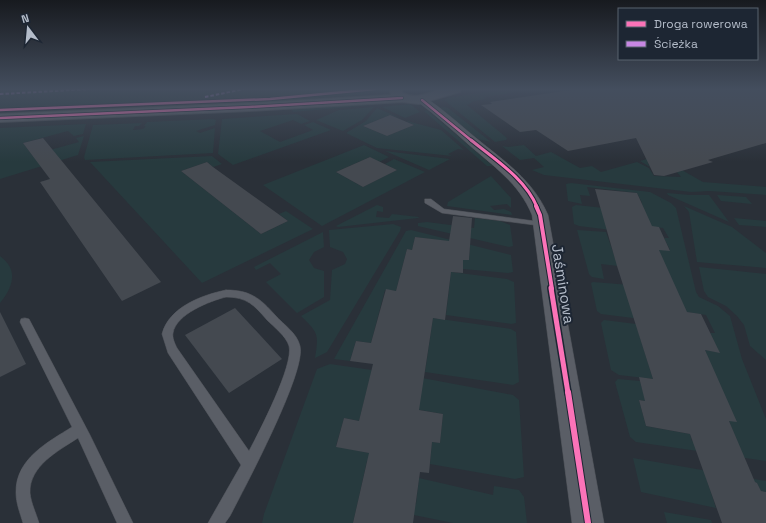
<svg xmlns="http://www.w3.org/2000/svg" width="766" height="523" viewBox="0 0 766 523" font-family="'Space Grotesk',sans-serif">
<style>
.green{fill:#273a3e}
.building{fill:#444950}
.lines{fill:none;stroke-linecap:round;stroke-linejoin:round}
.service-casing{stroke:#484c53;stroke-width:1}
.minor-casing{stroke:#484c53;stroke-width:1}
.tertiary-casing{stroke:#484c53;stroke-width:2}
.service{fill:#5a5e66;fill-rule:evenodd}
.minor{fill:#5a5e66;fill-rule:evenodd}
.tertiary{fill:#5a5e66;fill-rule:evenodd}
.quiet{stroke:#c787e3;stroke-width:2;stroke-dasharray:3.5 2;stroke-linecap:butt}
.cycleway-far4-casing{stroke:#1d2633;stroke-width:4}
.cycleway-far3-casing{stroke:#1d2633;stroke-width:5}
.cycleway-far2-casing{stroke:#1d2633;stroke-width:6}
.cycleway-far1-casing{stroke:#1d2633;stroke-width:8}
.cycleway-casing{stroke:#1d2633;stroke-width:8}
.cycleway-far4{stroke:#fb73b8;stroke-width:2.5}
.cycleway-far3{stroke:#fb73b8;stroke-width:3}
.cycleway-far2{stroke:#fb73b8;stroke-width:4}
.cycleway-far1{stroke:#fb73b8;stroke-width:5}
.cycleway{stroke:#fb73b8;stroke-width:6}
.labels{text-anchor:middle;stroke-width:4;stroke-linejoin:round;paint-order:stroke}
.street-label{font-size:15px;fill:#b4bcc9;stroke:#1d2633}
</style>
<rect width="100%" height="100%" fill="#2a3038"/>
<g class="green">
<path d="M0,89H371L250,99L0,110Z"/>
<path d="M507,89H537L484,97L486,99L474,101L467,105L507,138L506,140L495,142L444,100L447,98Z"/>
<path d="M365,93L370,94L253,103L122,109L140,107L249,102Z"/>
<path d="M378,103L373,105L293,112L291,108Z"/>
<path d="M410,104L420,112L405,118L382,107Z"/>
<path d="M374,107L362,120L343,131L316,120L339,110Z"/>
<path d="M444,107L448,108L491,142L478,139L439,108Z"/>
<path d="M377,108L402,119L390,115L363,126L387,136L414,125L406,121H407L441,130L464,150L458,149L448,154L452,156L377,148L346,133L366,121Z"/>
<path d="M427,110L493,166H487L424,111Z"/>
<path d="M297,114L310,121L301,124L293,120L260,131L280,142L313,130L304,125L313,122L331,130L233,165L218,154L222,119Z"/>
<path d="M213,119L216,120L215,125L196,131L200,133L215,128L213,153L85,160L84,157L93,125L142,123L139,126H135L133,130L143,129L146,126H144L147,122Z"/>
<path d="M86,124L83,134L74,136L68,131L23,143L32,155L79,142L76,138L84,136L78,155L0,179V128Z"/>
<path d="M364,145L389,157L379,162L370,157L336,172L363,187L397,170L385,164L394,159L425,172L322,226L263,185Z"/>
<path d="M524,145L536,156L551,152L580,168L592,166L601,172L637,162L649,168L654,176L681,177L671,165L648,163L650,167L640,161L657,156L703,182L766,187V195L710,191L691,192L544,175L532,170L544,167L534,158L520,160L502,146L508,147Z"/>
<path d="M385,151L450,159L429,170Z"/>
<path d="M212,156L222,164L213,167L207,162L181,171L261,234L288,221L279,214L286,211L313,229L202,283L90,162Z"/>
<path d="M491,176L511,198V208L507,204L490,206L494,210L504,209L511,212L512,215L447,206L448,202Z"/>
<path d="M571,183L650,192L671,203L676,208L696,292L699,297L718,306L730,316L742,359L766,419V461L636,442L630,437L615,382L618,379L640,381L646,401L639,400L646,426L690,434L692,441L740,449L729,421L705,350L719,352L710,333H715L706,315L673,310L659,250H670L664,238H669L663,228L637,225L642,203L637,193L587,187L590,196L580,195L582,204L568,201L566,184Z"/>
<path d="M667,193L690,195H709L729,222L668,195Z"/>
<path d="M717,195L746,197L752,204L721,201Z"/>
<path d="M377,205L383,207V212L377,211L376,217L389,218L392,214L419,217L418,218L338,227L336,226Z"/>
<path d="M576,205L604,208L611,230L579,226L574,224L572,207Z"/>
<path d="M684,206L732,227L766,253V268L697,262L689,212Z"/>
<path d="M475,218L500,221L510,225L513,246L509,247L422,227L418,226V223L427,222L474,228Z"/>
<path d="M734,218L766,221V227L739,225Z"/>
<path d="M393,224L401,227L400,231L327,352L315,358C319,333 318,333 301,316L330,300L332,270L345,264L347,259L343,252L330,247L329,230Z"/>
<path d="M411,230L511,255L513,272L508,273L463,269V260H469L470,247L443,241L415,237L412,250L407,249L396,291L385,290L371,343L356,341L350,361L334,359L406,231Z"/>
<path d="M577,230L606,232L618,266L601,264L604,279L592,277L589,274Z"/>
<path d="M323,232L324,247L314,252L309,260L314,268L324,271V297L297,313L266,282L281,274L270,263L256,270L254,267Z"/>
<path d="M0,256C19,270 13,287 0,303Z"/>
<path d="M699,267L766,274V360L750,346L744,325L737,316L726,306L708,297L704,291Z"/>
<path d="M451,272L507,279L514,282L516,323L511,324L446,315Z"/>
<path d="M593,282L630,285L641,319L601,314L597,311L591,283Z"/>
<path d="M433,318L511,329L516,332L519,382L513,385L425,372Z"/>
<path d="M604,320L636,324L653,379L619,375L611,370L601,323Z"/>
<path d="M330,364L372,370L359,421L344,418L336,446L378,455L367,461L353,523H262L264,514L317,369Z"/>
<path d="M417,377L513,395L519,400L524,477L515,479L430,464L432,442L440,443L443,414L403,407Z"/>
<path d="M633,458L766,481V492L761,491L757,483L705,474L716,508L641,492Z"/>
<path d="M419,478L493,495L494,486L519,490L524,497L527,523H453L404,513L416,504Z"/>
<path d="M664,512L711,520L712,523H667Z"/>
</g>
<g class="building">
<path d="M578,89H766V143L708,160L713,162L664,176L654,175L636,138L568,151L536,130L520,132L481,105L492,104L490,102Z"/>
<path d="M390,115L414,125L387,136L363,126Z"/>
<path d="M43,138L161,282L122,301L40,182L50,179L23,143Z"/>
<path d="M370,157L397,170L363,187L336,172Z"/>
<path d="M207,162L213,167L288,221L261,234L181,171Z"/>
<path d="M595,189L637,193L652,226L659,227L670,251L659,250L687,312L701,314L720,353L705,350L737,422L729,421L755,482L757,483L761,491L766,492V523H722L690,434L646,426L639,400L645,401L639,377L653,379L617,266Z"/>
<path d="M453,216L472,218L469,260H463V273L451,272L445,320L433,318L419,410L443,414L440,443L432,442L429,473L420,472L413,523H353L369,453L336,447L344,418L359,421L373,364L350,361L356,341L371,343L386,289L396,291L407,249L412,250L415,237L449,241Z"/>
<path d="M235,308L282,359L229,393L185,335Z"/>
<path d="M0,312L26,364L0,377Z"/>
</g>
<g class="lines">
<g class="service-casing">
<g id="service">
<path d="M425,199H431L444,209L542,222L546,224L542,226L442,213L425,203Z"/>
<path d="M226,290C250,290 260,298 275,315C284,325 297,333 300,346C307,371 244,489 230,516L225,523H208L241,465L168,353L162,334C169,307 202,295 226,290ZM226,297C247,297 254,305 267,320C274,327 286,336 289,346C294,365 259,432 249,451L177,348C175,344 172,338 173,333C176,314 210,301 226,297Z"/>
<path d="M25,318L29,319L90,435L133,523H117L78,438C58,451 29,466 30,493C31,503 36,513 39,523H23C20,513 16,503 16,493C15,459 48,442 72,427L20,322L21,319Z"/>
</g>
</g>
<g class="minor-casing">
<path id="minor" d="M422,97L426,98C444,110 459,124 476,138C504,161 533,180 548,215L604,523H572L532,215C519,183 493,166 468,144C452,130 436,115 418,102L417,100Z"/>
</g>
<g class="tertiary-casing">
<path id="tertiary" d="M391,89H401L403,93C417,100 428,92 443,89C449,88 456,89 462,89L460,92L419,104L402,102L249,111L0,122V114L249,103L391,95L390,91Z"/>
</g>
<use href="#service" class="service"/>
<use href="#minor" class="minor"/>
<use href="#tertiary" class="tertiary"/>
<g class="quiet">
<path d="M0,94L89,89"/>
<path d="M205,97L244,89"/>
</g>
<g class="cycleway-far4-casing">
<g id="cycleway-far4">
<path d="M422,100L472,141"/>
<path d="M0,110L270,99L375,89"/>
<path d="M0,118L249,107L402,98"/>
</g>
</g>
<g class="cycleway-far3-casing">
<path id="cycleway-far3" d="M471,140C494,159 525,178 537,207"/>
</g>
<g class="cycleway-far2-casing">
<path id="cycleway-far2" d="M536,206L540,215L552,289"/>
</g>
<g class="cycleway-far1-casing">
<path id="cycleway-far1" d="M551,288L568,393"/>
</g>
<g class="cycleway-casing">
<path id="cycleway" d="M568,392L588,523"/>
</g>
<use href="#cycleway-far4" class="cycleway-far4"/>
<use href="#cycleway-far3" class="cycleway-far3"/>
<use href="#cycleway-far2" class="cycleway-far2"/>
<use href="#cycleway-far1" class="cycleway-far1"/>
<use href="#cycleway" class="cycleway"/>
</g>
<linearGradient id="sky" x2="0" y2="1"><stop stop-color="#171a1f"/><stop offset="0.55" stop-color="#444e5e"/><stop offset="1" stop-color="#444e5e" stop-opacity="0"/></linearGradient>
<rect width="766" height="162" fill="url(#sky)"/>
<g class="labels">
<g class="street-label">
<text transform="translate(563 284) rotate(81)" y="5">Jaśminowa</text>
</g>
</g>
<rect x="618" y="8" width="140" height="52" fill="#1d2633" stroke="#59626f"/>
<rect x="626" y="21" width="20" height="6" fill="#fb73b8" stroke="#59626f"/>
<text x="654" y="28" font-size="12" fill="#b4bcc9">Droga rowerowa</text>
<rect x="626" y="41" width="20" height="6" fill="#c787e3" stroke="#59626f"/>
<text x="654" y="48" font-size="12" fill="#b4bcc9">Ścieżka</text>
<g transform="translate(28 28) rotate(344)" stroke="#1d2633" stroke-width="3" paint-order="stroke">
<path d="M0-3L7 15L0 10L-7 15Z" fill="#b4bcc9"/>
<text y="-6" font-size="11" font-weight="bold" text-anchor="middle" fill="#b4bcc9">N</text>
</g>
</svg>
